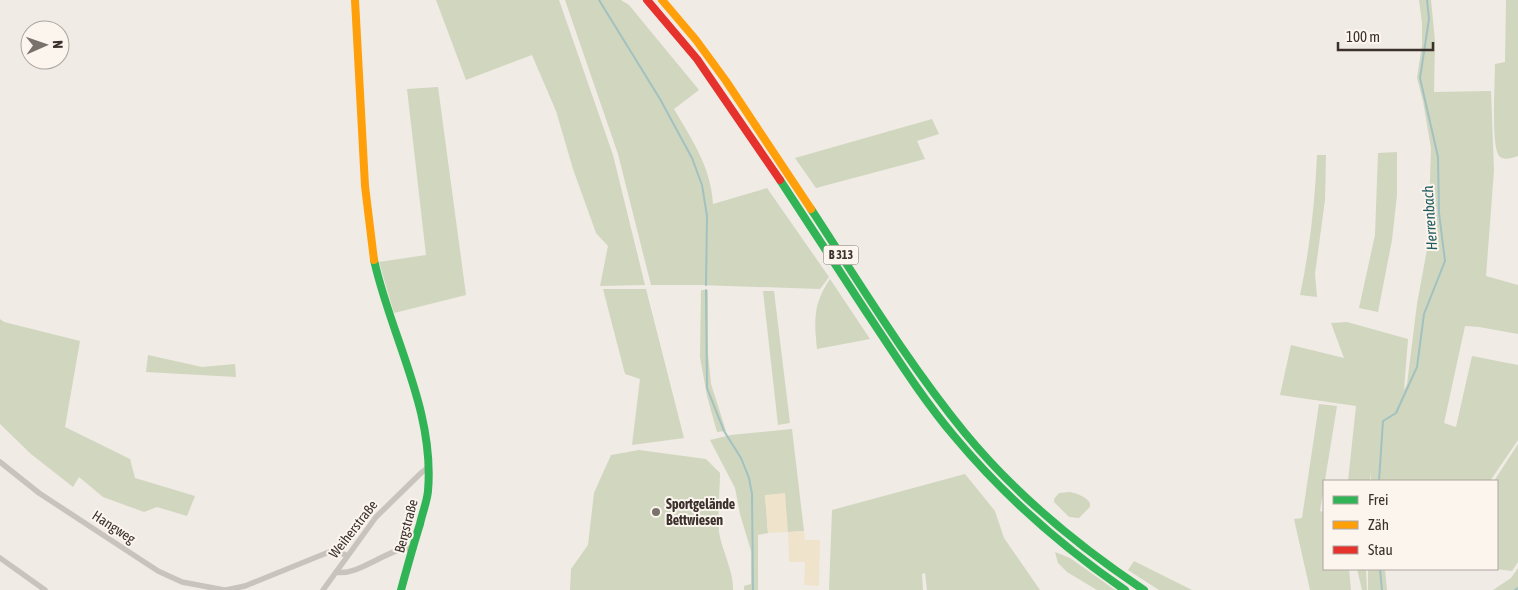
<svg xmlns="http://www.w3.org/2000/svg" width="1518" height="590" viewBox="0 0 1518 590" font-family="'Asap Condensed',sans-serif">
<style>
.green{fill:#d1d6bf}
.sand{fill:#efe3cc}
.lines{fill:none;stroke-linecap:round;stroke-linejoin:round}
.stream{stroke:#a1c2c1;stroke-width:2}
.street{stroke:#c9c3be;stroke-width:5.5}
.fast{stroke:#30b455;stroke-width:8}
.slow{stroke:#ff9f0a;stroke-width:8}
.jam{stroke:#e5322d;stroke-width:8}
.poi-dot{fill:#7a716c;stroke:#fbf5ee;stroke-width:2}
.labels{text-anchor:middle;stroke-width:4;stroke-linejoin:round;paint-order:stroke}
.shield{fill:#fbf5ee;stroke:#756b66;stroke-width:1}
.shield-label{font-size:12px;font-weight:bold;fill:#3b302b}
.poi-label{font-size:14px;font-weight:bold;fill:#3b302b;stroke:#fbf5ee;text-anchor:start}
.street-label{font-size:14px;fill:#3b302b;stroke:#fbf5ee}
.water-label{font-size:15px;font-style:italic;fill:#1f5a5e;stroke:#fbf5ee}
</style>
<rect width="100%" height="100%" fill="#f0ebe5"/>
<g class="green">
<path d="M436,0H559L613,155L645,285L600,286L608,246L596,233L573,169L556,111L532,55L466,80Z"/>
<path d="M565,0H621L629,5L699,90L674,109C692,140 711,167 713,204L767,188L829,277L820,289L700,285H651L618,154Z"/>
<path d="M1419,0H1431L1435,41L1434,92L1491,91L1494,170L1486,276L1518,285V334L1479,327L1465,326L1444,423L1456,427L1472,356L1518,365V440L1490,481H1371V472L1370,481H1348L1356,406L1280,395L1291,345L1344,358L1331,323L1347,322L1408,339L1404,390L1407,384L1417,304L1428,244L1431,148L1423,101L1417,78L1422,45V23Z"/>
<path d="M1506,0H1518V156C1512,158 1504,161 1499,156C1491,145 1495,81 1495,64L1505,62Z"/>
<path d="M438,87L466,295L394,313L379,262L426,255L407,89Z"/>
<path d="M932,119L939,134L917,141L925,159L816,188L795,158Z"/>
<path d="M1397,152V195L1392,240L1378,312L1359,308L1375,235L1378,153Z"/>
<path d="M1317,155H1326L1325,200L1315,274L1317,297L1300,295C1310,248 1315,202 1317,155Z"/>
<path d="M830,279L870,339L817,349C814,320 813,304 830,279Z"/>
<path d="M603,289H646L684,438L632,445L640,379L625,374Z"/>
<path d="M701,290H708V354L711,384L726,431L717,432L707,396L700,357Z"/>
<path d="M763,291H774L790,423L778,425Z"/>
<path d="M0,319L4,322L80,341L65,427L130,459L135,478L195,496L187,516L157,507L144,512L103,497L79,477L73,487L31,454L0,424Z"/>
<path d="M148,355L202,367L235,364L236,377L146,372Z"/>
<path d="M1319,404L1337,406L1320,511L1324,512V569H1349L1351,590H1310L1294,519L1302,518Z"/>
<path d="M792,429L804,531L788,532L765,495L768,533L758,535V590H744V586L751,584V551L740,514L735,488L710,440L731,435Z"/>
<path d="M1518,444V562L1512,571L1496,569L1497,481H1494Z"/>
<path d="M639,450L706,459L720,473C720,492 717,514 719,532C722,551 734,572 733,590H570L571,569L588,545L594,493L611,455Z"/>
<path d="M965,474L995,511L1004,538L1040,590H927L925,573L922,574L923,590H829L832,510Z"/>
<path d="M1070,492C1078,494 1085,496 1090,503V507L1079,518L1069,517L1054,502V499L1059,493Z"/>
<path d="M1055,552L1070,558L1115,590H1097L1067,572L1058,563Z"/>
<path d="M1134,561L1192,590H1159L1128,570Z"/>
<path d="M1518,568V590H1493L1511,578Z"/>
<path d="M1357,569H1366L1367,590H1362Z"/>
<path d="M1368,569H1385L1387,590H1368Z"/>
</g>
<path class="sand" d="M785,493L788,532L804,531L805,540H820L819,586L804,585L805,562H789L788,532L768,533L765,495Z"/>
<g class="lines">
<g class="stream">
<path d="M599,0L660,99L692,158L702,185L707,216L706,285"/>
<path d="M706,290L707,388L724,431L741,458L749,478L752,494L753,590"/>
<path d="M1379,481L1383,421L1396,413L1417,367L1424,314L1445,261L1439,213L1438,157L1420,78L1429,19L1427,0"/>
<path d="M1380,569L1382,590"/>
<path d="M1515,590L1518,588"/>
</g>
<g class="street">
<path d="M0,462L39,493L158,571L182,582L224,590"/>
<path d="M0,558L45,590"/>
<path d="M336,572C359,577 389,546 414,548"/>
<path d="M226,590L245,586L329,552H340L347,556"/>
<path d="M323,590L376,517L421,473L429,467"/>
</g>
<g class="fast">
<path d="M780,180C809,225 838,269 867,313C895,355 922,398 954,436C1004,496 1061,546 1125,590"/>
<path d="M811,209C860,284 908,363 965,433C1016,495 1078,546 1144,590"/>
<path d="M374,260C391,337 435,410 428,491C427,502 422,514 420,524C413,546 407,568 401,590"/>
</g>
<g class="slow">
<path d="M355,0L365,186L374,260"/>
<path d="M662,0L696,40L726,81L811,209"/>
</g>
<path class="jam" d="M647,0L697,59L780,180"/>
</g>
<circle class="poi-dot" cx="656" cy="512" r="5"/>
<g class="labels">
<rect class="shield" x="823.5" y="245.5" width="35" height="19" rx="4"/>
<g class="shield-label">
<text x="841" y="259">B 313</text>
</g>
<g class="poi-label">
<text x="666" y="509">Sportgelände<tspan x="666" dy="16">Bettwiesen</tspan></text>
</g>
<g class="street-label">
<text transform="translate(406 526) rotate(-75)" y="5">Bergstraße</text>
<text transform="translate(114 527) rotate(33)" y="5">Hangweg</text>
<text transform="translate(353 529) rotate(-52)" y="5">Weiherstraße</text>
</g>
<g class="water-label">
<text transform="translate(1430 218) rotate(-94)" y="5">Herrenbach</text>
</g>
</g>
<rect x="1323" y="480" width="175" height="90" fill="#fbf5ee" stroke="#aea6a0"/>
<rect x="1333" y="496" width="25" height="8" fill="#30b455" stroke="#aea6a0"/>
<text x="1368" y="505" font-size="15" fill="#3b302b">Frei</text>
<rect x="1333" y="521" width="25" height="8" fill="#ff9f0a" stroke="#aea6a0"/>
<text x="1368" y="530" font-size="15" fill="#3b302b">Zäh</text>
<rect x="1333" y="546" width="25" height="8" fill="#e5322d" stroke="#aea6a0"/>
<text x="1368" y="555" font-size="15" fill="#3b302b">Stau</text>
<g transform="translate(45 45) rotate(88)"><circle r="24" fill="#fbf5ee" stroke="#aea6a0"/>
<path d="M0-4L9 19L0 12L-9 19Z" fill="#7a716c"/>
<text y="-8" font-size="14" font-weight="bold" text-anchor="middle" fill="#3b302b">N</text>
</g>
<path d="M1338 42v8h95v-8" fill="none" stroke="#3b302b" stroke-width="2.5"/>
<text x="1346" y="42" font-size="15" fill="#3b302b" stroke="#fbf5ee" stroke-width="4" paint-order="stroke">100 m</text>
</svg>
